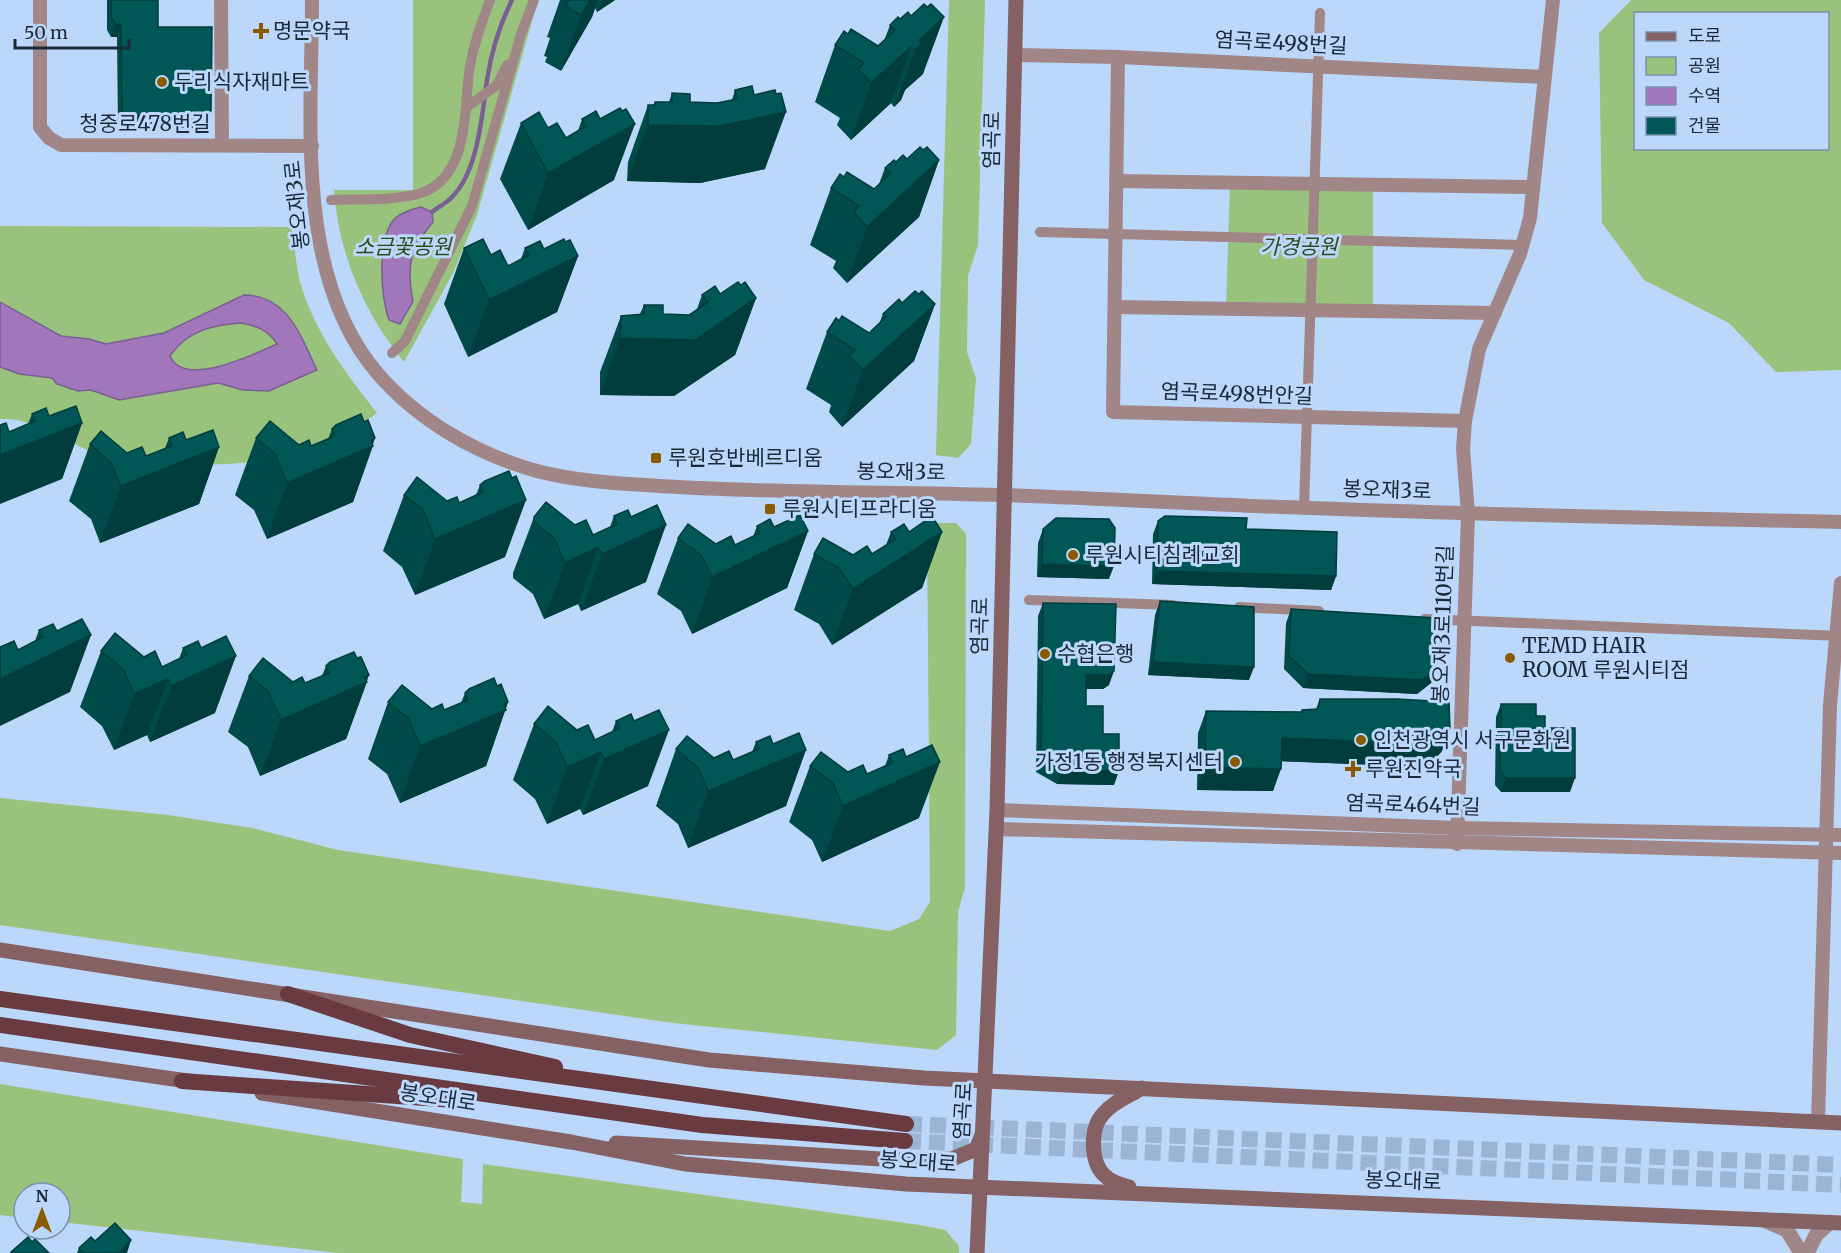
<svg xmlns="http://www.w3.org/2000/svg" width="1841" height="1253" viewBox="0 0 1841 1253" font-family="Merriweather,'Noto Sans KR',serif">
<style>
.green{fill:#99c37c;fill-rule:evenodd}
.water{fill:#a276ba;stroke:#7a5f93;stroke-width:1.5;fill-rule:evenodd}
.lines{fill:none;stroke-linecap:round;stroke-linejoin:round}
.stream{stroke:#7a5f93;stroke-width:4.5}
.trunk-tunnel{stroke:#9bb4d3;stroke-width:16;stroke-dasharray:16 8;stroke-linecap:butt}
.pedestrian{stroke:#a18688;stroke-width:10}
.minor{stroke:#a18688;stroke-width:14}
.tertiary{stroke:#a18688;stroke-width:15}
.secondary{stroke:#866164;stroke-width:15}
.trunk{stroke:#693a40;stroke-width:16}
.wall{fill:#004b4a}
.shaded-wall{fill:#003d3c}
.building{fill:#005756;stroke:#003d3c;stroke-width:1.5}
.poi-dot{fill:#8a5a00;stroke:#bbd7fa;stroke-width:2}
.labels{text-anchor:middle;stroke-width:6;stroke-linejoin:round;paint-order:stroke}
.poi-label{font-size:21px;fill:#1b2939;stroke:#bbd7fa;text-anchor:start}
.street-label{font-size:21px;fill:#1b2939;stroke:#bbd7fa}
.park-label{font-size:21px;font-style:italic;fill:#2e4a17;stroke:#bbd7fa}
</style>
<rect width="100%" height="100%" fill="#bbd7fa"/>
<g class="green">
<path d="M413,0H538L477,215L453,273L404,362C363,311 339,255 334,190H413Z"/>
<path d="M949,0H985L978,245L968,276L967,352L976,379L971,444L958,458L936,455Z"/>
<path d="M1631,0H1841V370L1776,372L1729,323L1644,280L1602,223L1599,33ZM1636,14H1828V148H1636Z"/>
<path d="M1230,183L1373,185V311L1226,308Z"/>
<path d="M0,226L292,227C294,245 296,264 300,282C315,333 345,372 377,413C365,421 353,432 339,438C282,465 218,468 156,462C139,461 118,462 102,456C68,444 37,417 0,419Z"/>
<path d="M927,523H956L966,534L965,887L958,912L956,1035L937,1050L673,1023L0,925V798L168,815L252,828L338,850L890,931L919,919L930,902Z"/>
<path d="M0,1084L463,1159L461,1202L482,1204L483,1164L920,1225L945,1230L959,1246V1253H338L60,1222V1193H24V1218L0,1215Z"/>
</g>
<g class="water">
<path d="M421,207L432,212L433,222C410,249 406,266 413,301L400,324L389,320C381,297 377,243 392,222C397,214 412,209 421,207Z"/>
<path d="M244,295C288,295 301,337 317,370L269,391L243,390L218,383L119,400L91,390L78,391L57,384L52,378L19,374L0,367V302L61,336L89,339L106,344L164,333ZM241,323C257,326 268,330 277,344C254,354 184,389 170,356C187,331 212,325 241,323Z"/>
</g>
<g class="lines">
<path class="stream" d="M432,212C438,207 445,204 451,198C478,173 482,115 487,80C491,54 500,24 512,0"/>
<g class="trunk-tunnel">
<path d="M906,1124L1841,1165"/>
<path d="M905,1141L1841,1185"/>
</g>
<g class="pedestrian">
<path d="M467,107L497,85L507,65"/>
<path d="M331,200C359,199 390,201 418,194C471,179 463,108 470,66C474,42 482,22 490,0"/>
<path d="M1040,232L1523,245"/>
<path d="M392,353L405,341L472,206L521,34L534,0"/>
<path d="M1304,508L1320,13"/>
<path d="M1029,600L1173,605"/>
<path d="M1239,607L1319,611"/>
<path d="M1425,619L1841,636"/>
</g>
<g class="minor">
<path d="M40,0V127L49,138L61,145L312,146"/>
<path d="M221,0L222,145"/>
<path d="M312,0C312,119 294,277 378,374C419,421 476,454 537,471C583,483 631,484 678,487C785,493 892,492 999,495C1103,498 1207,505 1311,508C1488,515 1664,518 1841,522"/>
<path d="M1015,55L1118,57L1544,77"/>
<path d="M1118,57L1113,412L1465,421"/>
<path d="M1116,181L1533,187"/>
<path d="M1115,307L1495,313"/>
<path d="M997,810L1458,828L1841,835"/>
<path d="M996,829L1841,853"/>
<path d="M1457,844L1468,514L1463,449L1465,421L1479,349L1520,254L1530,218L1553,0"/>
<path d="M1818,1122L1830,705L1841,583"/>
</g>
<g class="tertiary">
<path d="M1764,1220L1787,1230L1801,1253"/>
<path d="M1807,1253L1816,1235L1830,1222"/>
</g>
<g class="secondary">
<path d="M0,950L709,1060L924,1078L1841,1123"/>
<path d="M0,1054L194,1082"/>
<path d="M262,1093L571,1142L685,1164L906,1184L1841,1223"/>
<path d="M616,1143L914,1161L952,1159L976,1149L982,1135"/>
<path d="M1129,1187C1119,1184 1111,1182 1104,1175C1090,1161 1090,1128 1103,1114C1113,1102 1129,1096 1142,1088"/>
<path d="M977,1253L997,810L1016,0"/>
</g>
<g class="trunk">
<path d="M288,994L410,1035L555,1067"/>
<path d="M0,999L906,1124"/>
<path d="M0,1025L702,1125L905,1141"/>
<path d="M182,1081L454,1100"/>
</g>
</g>
<g class="wall">
<path d="M107,0H111L158,27L211,111L206,124L198,128L118,127L117,37H111L107,30Z"/>
<path d="M560,0H615L597,12L595,8L592,17L561,71L545,62L547,57L544,56L550,38L547,37Z"/>
<path d="M908,12L923,74L905,90L901,100L894,107L891,103L851,140L837,125L840,118L815,102L835,45L848,34L878,46L884,41L890,25L900,19Z"/>
<path d="M735,90L765,169L700,183L627,181L628,162L648,105H654L655,102H669L672,93L690,102L717,103L732,100Z"/>
<path d="M582,119L614,180L528,230L500,179L521,123L548,128L566,138L578,131Z"/>
<path d="M923,150L939,160L919,217L847,283L833,268L836,261L810,245L831,188L844,177L874,189L879,184L885,168L896,162L907,159Z"/>
<path d="M565,242L578,256L557,312L468,357L444,304L464,248L491,255L508,266L521,259L525,248L544,249Z"/>
<path d="M741,285L756,298L735,355L674,396L600,395V372L621,316L640,314L644,305L663,314L689,315L697,309L702,295L720,294Z"/>
<path d="M919,294L935,304L914,361L842,427L829,412L831,405L806,389L827,332L839,321L869,333L879,324L883,314Z"/>
<path d="M32,414L82,423L62,479L9,432L28,424Z"/>
<path d="M332,429L373,446L353,502L267,539L254,510L235,495L256,438L311,446L328,439Z"/>
<path d="M169,438L219,447L199,504L100,543L91,519L69,501L90,444L127,453L146,456L165,448Z"/>
<path d="M485,481L505,557L415,595L402,567L383,551L404,495L459,503L476,495L480,485Z"/>
<path d="M614,516L646,582L581,611L578,604L544,619L533,594L513,578V573L534,517L575,525L593,535L610,527Z"/>
<path d="M1158,521L1246,529L1336,576L1331,590L1152,584L1153,534Z"/>
<path d="M757,526L808,531L787,588L692,634L681,611L657,594L678,538L716,544L735,545L753,537Z"/>
<path d="M1043,529L1109,579L1037,577L1038,543Z"/>
<path d="M891,532H942L922,588L832,645L819,624L794,610L814,554L853,555L872,554L886,545Z"/>
<path d="M1160,601L1249,680L1148,675L1155,615Z"/>
<path d="M1043,603L1109,685L1103,689H1086V706L1103,734L1114,785L1057,784L1036,772L1038,616Z"/>
<path d="M1291,609L1436,669L1431,683L1417,694L1303,688L1284,669L1286,623Z"/>
<path d="M39,630L70,692L18,650L35,641Z"/>
<path d="M183,648L215,713L150,742L147,735L114,750L102,726L80,707L101,651L144,657L162,667L179,659Z"/>
<path d="M326,666L366,681L367,682L346,739L260,776L248,747L228,732L249,676L305,683L322,676Z"/>
<path d="M497,686L508,702L486,766L400,803L387,774L368,759L388,702L444,710L461,703L465,693Z"/>
<path d="M1320,699L1442,751L1428,767L1281,761L1273,791L1197,790L1198,733L1206,711L1301,712L1302,710L1316,709Z"/>
<path d="M1501,704L1536,716L1545,728L1570,792H1501L1495,785L1496,717Z"/>
<path d="M616,721L648,786L583,815L580,809L547,824L535,799L513,780L534,724L577,730L595,740L612,732Z"/>
<path d="M756,742L786,806L688,848L678,824L656,806L676,749L714,758L733,760L752,752Z"/>
<path d="M889,755L919,818L822,862L812,840L789,822L810,766L848,772L867,774L885,766Z"/>
<path d="M95,1241L127,1253H77L79,1248Z"/>
</g>
<g class="shaded-wall">
<path d="M590,0H598L592,17L561,71L581,15Z"/>
<path d="M602,0H615L597,12Z"/>
<path d="M944,17L923,74L905,90L901,100L894,107L919,40Z"/>
<path d="M121,24L117,37H111L116,25Z"/>
<path d="M911,47L891,103L851,140L871,83Z"/>
<path d="M211,111L206,124L198,128L118,127L122,115Z"/>
<path d="M786,112L765,169L700,183L627,181L648,125Z"/>
<path d="M635,124L614,180L528,230L548,173Z"/>
<path d="M939,160L919,217L847,283L867,227Z"/>
<path d="M578,256L557,312L468,357L489,300Z"/>
<path d="M756,298L735,355L674,396L600,395L620,338Z"/>
<path d="M935,304L914,361L842,427L863,370Z"/>
<path d="M82,423L62,479L0,504V455Z"/>
<path d="M375,438L353,502L267,539L287,483Z"/>
<path d="M219,447L199,504L100,543L121,486Z"/>
<path d="M526,500L505,557L415,595L435,539Z"/>
<path d="M666,525L646,582L581,611L602,554Z"/>
<path d="M808,531L787,588L692,634L712,577Z"/>
<path d="M942,532L922,588L832,645L853,589Z"/>
<path d="M598,547L578,604L544,619L565,563Z"/>
<path d="M1042,564L1114,566L1109,579L1037,577Z"/>
<path d="M1157,571L1336,576L1331,590L1152,584Z"/>
<path d="M91,635L70,692L0,726V679Z"/>
<path d="M236,656L215,713L150,742L171,686Z"/>
<path d="M1153,662L1254,667L1249,680L1148,675Z"/>
<path d="M1436,669L1431,683L1417,694L1303,688L1308,674Z"/>
<path d="M1114,671L1109,685L1103,689H1081L1086,675Z"/>
<path d="M369,675L346,739L260,776L281,720Z"/>
<path d="M168,679L147,735L114,750L134,694Z"/>
<path d="M508,702L486,766L400,803L420,746Z"/>
<path d="M1450,729L1442,751L1428,767L1274,761L1282,738Z"/>
<path d="M669,730L648,786L583,815L604,759Z"/>
<path d="M806,750L786,806L688,848L708,791Z"/>
<path d="M601,752L580,809L547,824L567,767Z"/>
<path d="M940,762L919,818L822,862L843,806Z"/>
<path d="M1205,767L1281,769L1273,791L1197,790Z"/>
<path d="M1062,771H1119L1114,785L1057,784Z"/>
<path d="M1506,778H1575L1570,792H1501Z"/>
<path d="M131,1240L127,1253H119Z"/>
</g>
<g class="building">
<path d="M111,0H158V27H212L211,111L203,116L122,115L121,24L116,25L111,17Z"/>
<path d="M566,0H590L581,15L565,6L568,1Z"/>
<path d="M924,4L927,7L931,4L944,17L919,40L922,43L915,50L911,47L871,83L858,69L864,63L835,45L844,31L848,34L851,29L878,46L895,30L890,25L898,17L900,19L908,12L911,16Z"/>
<path d="M752,86L754,95L775,90L776,94L781,93L786,112L720,126L648,125V105H655V102H672V93L690,94V102L717,103L737,99L735,90Z"/>
<path d="M620,108L622,111L626,109L635,124L548,173L521,123L539,112L548,128L557,123L566,138L586,126L582,119L596,111L600,119Z"/>
<path d="M920,147L923,150L927,147L939,160L867,227L854,212L859,206L831,188L840,174L844,177L847,172L874,189L891,173L885,168L894,160L896,162L903,155L907,159Z"/>
<path d="M483,239L491,255L500,250L508,266L529,255L525,248L540,241L544,249L564,239L565,242L570,240L578,256L489,300L464,248Z"/>
<path d="M738,282L741,285L745,282L756,298L695,340L620,338L621,316L644,314V305H663V314L689,315L708,302L702,295L715,286L720,294Z"/>
<path d="M915,291L919,294L922,291L935,304L863,370L849,356L855,350L827,332L836,318L839,321L842,316L869,333L886,317L883,314L899,299L902,303Z"/>
<path d="M76,406L82,423L0,455V425L6,423L9,432L35,421L32,414L46,408L49,416Z"/>
<path d="M361,414L364,422L368,420L375,438L371,440L373,446L287,483L275,454L256,438L270,421L299,445L309,440L311,446L335,436L332,429L336,425Z"/>
<path d="M213,430L219,447L121,486L111,463L90,444L101,431L127,453L142,447L146,456L172,446L169,438L183,432L186,440Z"/>
<path d="M509,471L512,478L516,476L526,500L435,539L423,510L404,495L417,477L447,501L457,497L459,503L483,492L480,485L485,481Z"/>
<path d="M546,502L575,525L586,520L593,535L617,524L614,516L628,510L631,517L657,505L666,525L602,554L598,547L565,563L554,538L534,522V517Z"/>
<path d="M800,515L808,531L712,577L701,555L678,538L688,524L716,544L731,536L735,545L760,533L757,526L770,519L774,527Z"/>
<path d="M932,516L942,532L853,589L839,568L814,554L823,538L853,555L867,546L872,554L896,539L891,532L904,524L909,532Z"/>
<path d="M1165,516L1247,518L1246,529L1337,532L1336,576L1157,571L1158,521Z"/>
<path d="M1056,518L1109,519L1115,528L1114,566L1042,564L1043,529Z"/>
<path d="M1160,601L1254,607V667L1153,662Z"/>
<path d="M1043,603L1116,604L1114,671L1108,675H1086V706H1103V734H1119V771H1062L1041,758Z"/>
<path d="M1291,609L1436,618V669L1422,680L1308,674L1289,656Z"/>
<path d="M82,619L91,635L0,679V647L14,641L18,650L43,637L39,630L53,624L57,631Z"/>
<path d="M115,633L144,657L155,651L162,667L187,655L183,648L198,641L201,648L226,636L236,656L171,686L168,679L134,694L123,669L101,651Z"/>
<path d="M354,652L357,658L361,657L369,675L364,677L367,682L281,720L268,691L249,676L263,658L293,682L302,677L305,683L329,673L326,666L330,662Z"/>
<path d="M494,678L497,686L501,684L508,702L504,704L506,710L420,746L408,718L388,702L402,685L432,709L442,704L444,710L468,700L465,693L469,689Z"/>
<path d="M1320,699H1397L1449,702L1450,729L1436,744L1282,738L1281,769L1205,767L1206,711L1302,712V710L1318,709Z"/>
<path d="M1501,704H1536V716H1545V728H1575V778H1506L1500,771Z"/>
<path d="M548,706L577,730L588,725L595,740L620,728L616,721L631,714L634,721L659,710L669,730L604,759L601,752L567,767L556,742L534,724Z"/>
<path d="M799,733L806,750L708,791L698,768L676,749L687,736L714,758L729,751L733,760L759,749L756,742L770,736L773,744Z"/>
<path d="M932,745L940,762L843,806L833,783L810,766L821,752L848,772L863,765L867,774L892,763L889,755L903,749L906,757Z"/>
<path d="M115,1223L131,1240L119,1253H83L79,1248L91,1237L95,1241Z"/>
<path d="M28,1237L32,1242L35,1239L49,1253H12L11,1252Z"/>
</g>
<g class="poi-dot">
<path d="M258 22h6v6h6v6h-6v6h-6v-6h-6v-6h6z"/>
<circle cx="162" cy="82" r="6"/>
<rect x="650" y="452" width="12" height="12" rx="3"/>
<rect x="764" y="503" width="12" height="12" rx="3"/>
<circle cx="1073" cy="555" r="6"/>
<circle cx="1045" cy="654" r="6"/>
<circle cx="1510" cy="658" r="6"/>
<circle cx="1361" cy="740" r="6"/>
<circle cx="1235" cy="762" r="6"/>
<path d="M1350 760h6v6h6v6h-6v6h-6v-6h-6v-6h6z"/>
</g>
<g class="labels">
<g class="poi-label">
<text x="273" y="38">명문약국</text>
<text x="174" y="89">두리식자재마트</text>
<text x="668" y="465">루원호반베르디움</text>
<text x="782" y="516">루원시티프라디움</text>
<text x="1085" y="562">루원시티침례교회</text>
<text x="1522" y="653">TEMD HAIR<tspan x="1522" dy="24">ROOM 루원시티점</tspan></text>
<text x="1057" y="661">수협은행</text>
<text x="1373" y="747">인천광역시 서구문화원</text>
<text x="1223" y="769" text-anchor="end">가정1동 행정복지센터</text>
<text x="1365" y="776">루원진약국</text>
</g>
<g class="street-label">
<text transform="translate(1281 43) rotate(3)" y="7">염곡로498번길</text>
<text x="145" y="131">청중로478번길</text>
<text transform="translate(992 140) rotate(-89)" y="7">염곡로</text>
<text transform="translate(297 205) rotate(-96)" y="7">봉오재3로</text>
<text transform="translate(1237 394) rotate(2)" y="7">염곡로498번안길</text>
<text transform="translate(901 472) rotate(1)" y="7">봉오재3로</text>
<text transform="translate(1387 490) rotate(2)" y="7">봉오재3로</text>
<text transform="translate(1443 624) rotate(-88)" y="7">봉오재3로110번길</text>
<text transform="translate(980 626) rotate(-89)" y="7">염곡로</text>
<text transform="translate(1413 805) rotate(2)" y="7">염곡로464번길</text>
<text transform="translate(438 1098) rotate(9)" y="7">봉오대로</text>
<text transform="translate(963 1111) rotate(-87)" y="7">염곡로</text>
<text transform="translate(918 1162) rotate(4)" y="7">봉오대로</text>
<text transform="translate(1403 1181) rotate(2)" y="7">봉오대로</text>
</g>
<g class="park-label">
<text x="403" y="254">소금꽃공원</text>
<text x="1299" y="254">가경공원</text>
</g>
</g>
<rect x="1634" y="12" width="195" height="138" fill="#bbd7fa" stroke="#7b91ad" stroke-width="1.5"/>
<rect x="1646" y="32" width="30" height="9" fill="#866164" stroke="#7b91ad" stroke-width="1.5"/>
<text x="1688" y="42" font-size="18" fill="#1b2939">도로</text>
<rect x="1646" y="57" width="30" height="18" fill="#99c37c" stroke="#7b91ad" stroke-width="1.5"/>
<text x="1688" y="72" font-size="18" fill="#1b2939">공원</text>
<rect x="1646" y="87" width="30" height="18" fill="#a276ba" stroke="#7b91ad" stroke-width="1.5"/>
<text x="1688" y="102" font-size="18" fill="#1b2939">수역</text>
<rect x="1646" y="117" width="30" height="18" fill="#005756" stroke="#7b91ad" stroke-width="1.5"/>
<text x="1688" y="132" font-size="18" fill="#1b2939">건물</text>
<g transform="translate(42 1211)"><circle r="28" fill="#bbd7fa" stroke="#7b91ad" stroke-width="1.5"/>
<path d="M0-4.5L10 22L0 15L-10 22Z" fill="#8a5a00"/>
<text y="-9" font-size="16" font-weight="bold" text-anchor="middle" fill="#1b2939">N</text>
</g>
<path d="M15 39v9h114v-9" fill="none" stroke="#1b2939" stroke-width="3"/>
<text x="24" y="39" font-size="18" fill="#1b2939" stroke="#bbd7fa" stroke-width="4.5" paint-order="stroke">50 m</text>
</svg>
